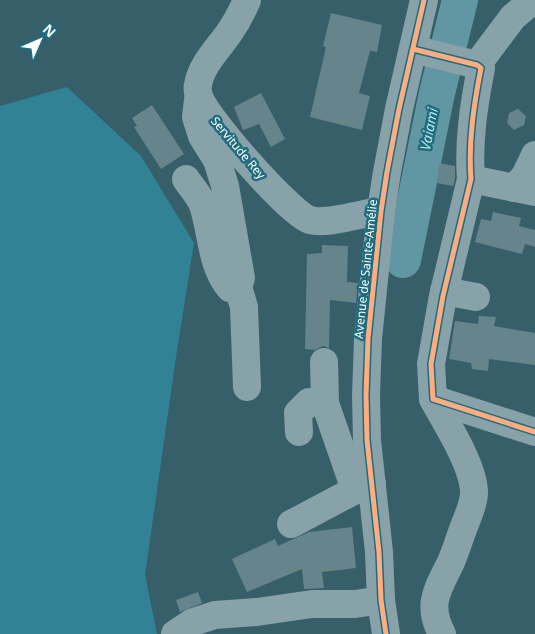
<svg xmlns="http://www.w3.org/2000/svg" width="535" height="634" viewBox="0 0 535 634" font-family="'Noto Sans',sans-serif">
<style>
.green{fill:#308294}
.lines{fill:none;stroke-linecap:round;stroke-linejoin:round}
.river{stroke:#6097a2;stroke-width:36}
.building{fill:#66848b}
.minor{stroke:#87a2a9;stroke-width:28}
.cycleway-casing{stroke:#206c7f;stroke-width:8}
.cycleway{stroke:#ffac80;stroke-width:5}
.labels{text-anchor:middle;stroke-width:5;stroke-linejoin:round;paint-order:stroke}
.street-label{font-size:12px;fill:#fff;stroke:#206c7f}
.water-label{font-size:14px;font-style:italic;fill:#bbe8f1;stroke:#206c7f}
</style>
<rect width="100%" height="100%" fill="#365f69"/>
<path class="green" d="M67,87L141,156L194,243L176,357L145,575L157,634H0V106Z"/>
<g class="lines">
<path class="river" d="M403,260L437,93L460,0"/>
</g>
<g class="building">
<path d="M331,13L382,25L377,52L370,51L359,93L370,96L362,130L310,117L326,47L323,46Z"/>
<path d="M261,93L285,139L271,147L259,124L243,130L234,107Z"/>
<path d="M152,105L184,154L161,169L134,127L137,126L132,118Z"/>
<path d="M518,109L526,116L524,125L514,130L507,123L509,113Z"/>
<path d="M439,163L455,166V178L453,186L437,183Z"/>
<path d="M493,212L521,218L519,226L535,230V247L525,244L522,254L475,242L481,219L491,221Z"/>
<path d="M322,245L348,246L347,282L358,283L356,303L330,300L329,348L323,346L315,350L305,349L307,254L322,253Z"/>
<path d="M479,316L496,317L494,326L535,333V365L489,359L488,371L472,369L471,363L449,359L455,321L478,324Z"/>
<path d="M352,527L356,568L322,572L324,588L304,589L302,569L247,592L232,559L275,539L278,546L309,532Z"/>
<path d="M198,592L202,603L180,612L176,600Z"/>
</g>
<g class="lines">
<g class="minor">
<path d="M247,0C242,12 236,23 229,33C218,49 201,65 198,85C197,88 198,93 199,96C205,117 290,214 310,220C326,225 363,213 381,211"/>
<path d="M413,49L477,65L481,68C474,104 468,142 471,179L443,296L431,364L433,399L535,432"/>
<path d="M477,65L513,17L533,0"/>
<path d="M186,179C191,187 199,195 203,205C212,232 211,267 230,288L238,287L241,278L225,186L217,160L202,136L196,117L198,100"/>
<path d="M471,179L535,192"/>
<path d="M514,188L525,176L535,155"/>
<path d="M238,287L244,307L247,387"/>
<path d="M444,291L476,297"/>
<path d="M324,362L325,403L352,481L361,487"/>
<path d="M433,399C446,423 472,463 474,490C475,499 470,511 467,519C461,533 457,548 451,562C438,589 426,604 442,634"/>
<path d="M299,432L298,413L309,402L325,403"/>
<path d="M291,524L361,487L372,484"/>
<path d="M175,634L193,622L215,615L257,612L312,604H355L381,600"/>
<path d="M386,634L381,600L379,552L367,440L366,395L368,339L381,211L387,172L399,109L424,0"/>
</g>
<g class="cycleway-casing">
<g id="cycleway">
<path d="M413,49L477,65L481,68C474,104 468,142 471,179L443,296L431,364L433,399L535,432"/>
<path d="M386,634L381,600L379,552L367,440L366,395L368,339L381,211L387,172L399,109L424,0"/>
</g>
</g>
<use href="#cycleway" class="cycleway"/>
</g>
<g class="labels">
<g class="street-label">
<text transform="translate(238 148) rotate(50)" y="4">Servitude Rey</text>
<text transform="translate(366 269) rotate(-84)" y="4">Avenue de Sainte-Amélie</text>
</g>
<g class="water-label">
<text transform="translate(429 129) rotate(-79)" y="5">Vaiami</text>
</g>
</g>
<g transform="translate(40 40) rotate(45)" stroke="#206c7f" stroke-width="4" paint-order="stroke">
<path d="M0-4L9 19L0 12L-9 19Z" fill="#ffffff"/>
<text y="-8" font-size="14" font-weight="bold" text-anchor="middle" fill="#ffffff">N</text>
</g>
</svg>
